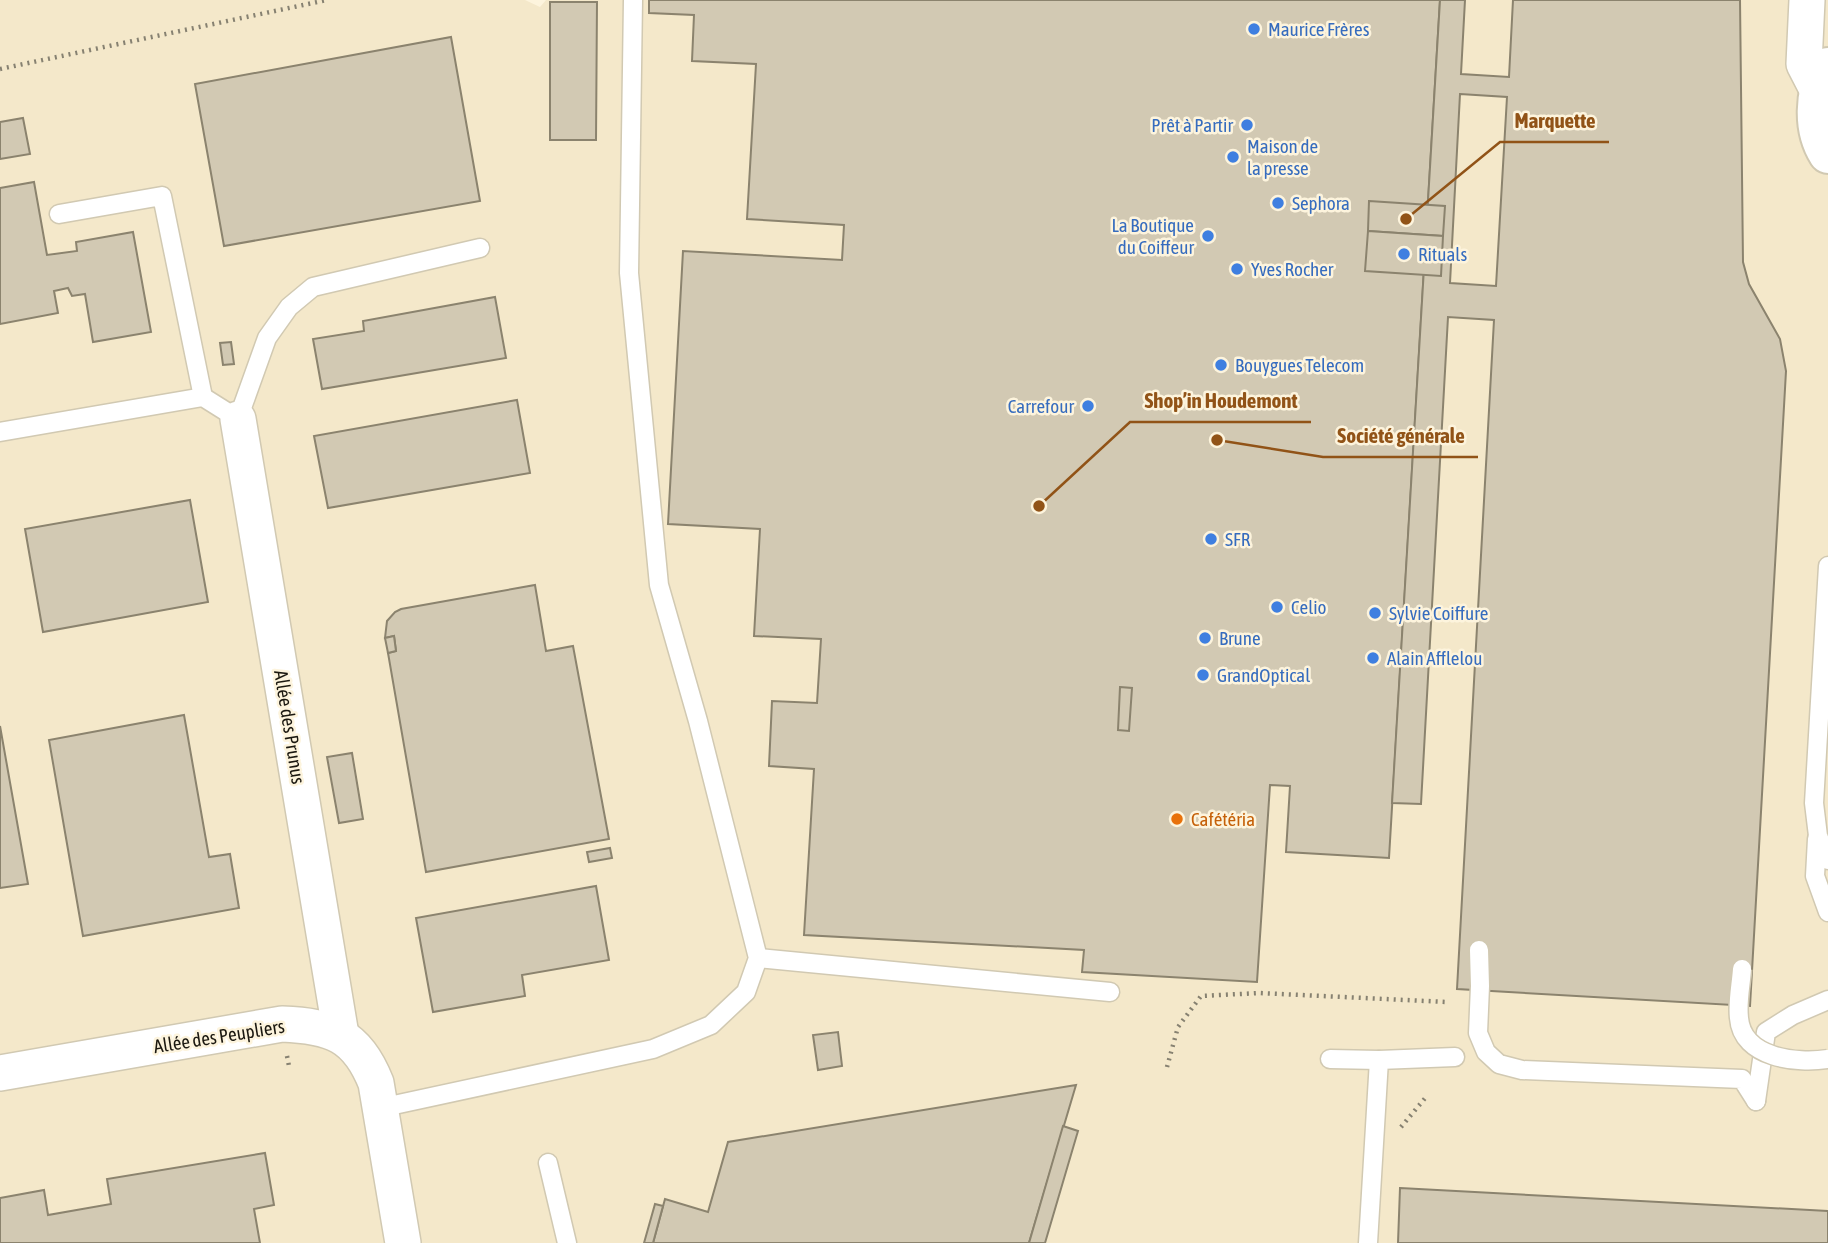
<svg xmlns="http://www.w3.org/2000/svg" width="1828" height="1243" viewBox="0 0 1828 1243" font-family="'Asap Condensed',sans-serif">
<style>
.built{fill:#f4e8ca}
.building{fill:#d2c9b3;stroke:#8b836e;stroke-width:2;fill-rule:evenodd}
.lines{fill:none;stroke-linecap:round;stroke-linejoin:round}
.lane-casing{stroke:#d1c9b2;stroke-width:21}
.street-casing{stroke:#d1c9b2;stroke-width:38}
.secondary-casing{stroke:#d1c9b2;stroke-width:42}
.path{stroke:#868171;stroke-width:4.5;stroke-dasharray:2 5;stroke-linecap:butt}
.lane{stroke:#fff;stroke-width:18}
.street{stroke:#fff;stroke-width:35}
.secondary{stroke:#fff;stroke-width:38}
.lane-bridge-casing{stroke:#d1c9b2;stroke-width:21;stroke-linecap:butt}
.lane-bridge{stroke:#fff;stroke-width:18}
.shop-dot{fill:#3f7fe0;stroke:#fdf4dd;stroke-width:2.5}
.food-dot{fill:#e8710a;stroke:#fdf4dd;stroke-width:2.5}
.labels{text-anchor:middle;stroke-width:5;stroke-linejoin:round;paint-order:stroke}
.shop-label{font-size:19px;fill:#366cbe;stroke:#fdf4dd;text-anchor:start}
.street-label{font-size:19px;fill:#1b1810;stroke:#fdf4dd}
.food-label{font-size:19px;fill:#c56008;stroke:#fdf4dd;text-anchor:start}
.leader{fill:none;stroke:#915317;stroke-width:2.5}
.callout-dot{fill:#915317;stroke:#fdf4dd;stroke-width:2.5}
.callout-label{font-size:21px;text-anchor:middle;font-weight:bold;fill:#915317;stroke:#fdf4dd;stroke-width:5;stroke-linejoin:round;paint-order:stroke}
</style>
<rect width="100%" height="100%" fill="#fdf4dd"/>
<path class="built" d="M0,0H525L540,7L546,0H1828V1243H0Z"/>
<g class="building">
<path d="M649,0H1440L1389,858L1286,852L1290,786L1270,785L1257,982L1082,972L1084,950L804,935L814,769L769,766L772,701L817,703L821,639L754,636L760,529L668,524L683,251L842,260L844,225L747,219L756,64L692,61L694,15L649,13Z"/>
<path d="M1440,0H1465L1461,74L1509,77L1513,0H1740L1743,262L1749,284L1780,339L1786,371L1750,1006L1457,989L1494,320L1448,317L1421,804L1392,803ZM1460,94L1507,97L1496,286L1450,283Z"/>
<path d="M550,2H597L596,140H550Z"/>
<path d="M451,37L480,201L224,246L195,84Z"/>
<path d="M23,118L30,154L0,159V122Z"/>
<path d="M34,182L47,255L77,251L76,242L133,232L151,332L93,342L85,294L72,296L68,288L54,291L58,313L0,324V188Z"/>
<path d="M1369,201L1445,206L1443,236L1368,231Z"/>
<path d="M1368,231L1443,236L1441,276L1365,271Z"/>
<path d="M495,297L506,358L322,389L313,339L364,331L363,321Z"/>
<path d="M231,342L234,364L223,365L220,343Z"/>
<path d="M517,400L530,473L328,508L314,436Z"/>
<path d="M190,500L208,602L43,632L25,529Z"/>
<path d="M535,585L546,651L573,646L609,839L426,872L388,653L396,651L394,636L385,638L387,621L395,612L401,609Z"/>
<path d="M394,636L396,651L388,653L385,638Z"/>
<path d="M1120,687L1132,688L1129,731L1118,730Z"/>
<path d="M184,715L209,857L230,854L239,908L83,936L49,740Z"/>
<path d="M0,726L28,884L0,888Z"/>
<path d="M352,753L363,819L339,823L327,757Z"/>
<path d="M610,848L612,858L589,862L587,852Z"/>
<path d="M596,886L609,960L522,975L525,996L433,1012L416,918Z"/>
<path d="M838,1032L842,1066L818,1070L813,1035Z"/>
<path d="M1076,1085L1029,1243H653L665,1199L708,1212L728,1142Z"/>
<path d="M1063,1126L1078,1131L1045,1243H1029Z"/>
<path d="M265,1153L274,1205L254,1209L260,1243H0V1198L44,1190L48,1215L111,1204L107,1179Z"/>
<path d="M1400,1188L1828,1211V1243H1398Z"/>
<path d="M655,1204L663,1206L653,1243H644Z"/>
</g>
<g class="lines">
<g class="lane-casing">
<g id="lane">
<path d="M59,214L162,196L203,397"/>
<path d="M0,432L203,397L238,419L267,338L289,307L313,287L480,248"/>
<path d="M1828,566L1814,803L1818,836L1828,860"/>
<path d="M1817,839L1815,876L1828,912"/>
<path d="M1479,950L1480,986L1478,1033L1486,1052L1499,1064L1522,1070L1742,1079L1756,1101"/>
<path d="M758,958L1110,992"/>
<path d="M1330,1059L1379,1060"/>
<path d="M1756,1101L1766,1032L1793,1015L1828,1000"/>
<path d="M380,1108L653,1049L711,1025L746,992L758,958L698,721L659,585L629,273L633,0"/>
<path d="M548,1163L567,1243"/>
<path d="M1368,1243L1379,1060L1455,1057"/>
</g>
</g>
<g class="street-casing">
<g id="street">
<path d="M1807,0L1804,64L1819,93"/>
<path d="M238,419L341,1035"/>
<path d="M0,1073L282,1024C332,1026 357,1035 376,1083L403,1243"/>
</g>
</g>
<g class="secondary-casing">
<path id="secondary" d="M1828,67C1814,93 1812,129 1828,154"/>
</g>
<g class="path">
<path d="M0,69L327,0"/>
<path d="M287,1056L289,1066"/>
<path d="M1167,1067L1178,1027L1201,996L1259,993L1447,1002"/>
<path d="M1401,1127L1426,1097"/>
</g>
<use href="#lane" class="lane"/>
<use href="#street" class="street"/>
<use href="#secondary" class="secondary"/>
<g class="lane-bridge-casing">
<path id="lane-bridge" d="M1742,969C1741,985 1737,1002 1739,1018C1742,1058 1797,1064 1828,1059"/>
</g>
<use href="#lane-bridge" class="lane-bridge"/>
</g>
<g class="shop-dot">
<circle cx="1254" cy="29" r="7"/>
<circle cx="1247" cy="125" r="7"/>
<circle cx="1233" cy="157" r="7"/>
<circle cx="1278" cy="203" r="7"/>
<circle cx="1208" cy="236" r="7"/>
<circle cx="1404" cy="254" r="7"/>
<circle cx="1237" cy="269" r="7"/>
<circle cx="1221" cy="365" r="7"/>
<circle cx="1088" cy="406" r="7"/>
<circle cx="1211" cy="539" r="7"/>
<circle cx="1277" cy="607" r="7"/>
<circle cx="1375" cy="613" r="7"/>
<circle cx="1205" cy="638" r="7"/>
<circle cx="1373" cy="658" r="7"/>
<circle cx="1203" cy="675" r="7"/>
</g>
<circle class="food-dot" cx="1177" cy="819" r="7"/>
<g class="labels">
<g class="shop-label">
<text x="1268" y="36">Maurice Frères</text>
<text x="1233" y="132" text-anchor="end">Prêt à Partir</text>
<text x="1247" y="153">Maison de<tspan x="1247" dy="22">la presse</tspan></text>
<text x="1292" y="210">Sephora</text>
<text x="1194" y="232" text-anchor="end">La Boutique<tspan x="1194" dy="22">du Coiffeur</tspan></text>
<text x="1418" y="261">Rituals</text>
<text x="1251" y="276">Yves Rocher</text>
<text x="1235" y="372">Bouygues Telecom</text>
<text x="1074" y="413" text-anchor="end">Carrefour</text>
<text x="1225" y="546">SFR</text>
<text x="1291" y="614">Celio</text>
<text x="1389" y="620">Sylvie Coiffure</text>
<text x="1219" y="645">Brune</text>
<text x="1387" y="665">Alain Afflelou</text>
<text x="1217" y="682">GrandOptical</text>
</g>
<g class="street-label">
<text transform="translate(290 727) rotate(81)" y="7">Allée des Prunus</text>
<text transform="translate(219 1036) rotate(-9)" y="7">Allée des Peupliers</text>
</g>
<g class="food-label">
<text x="1191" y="826">Cafétéria</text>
</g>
</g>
<path class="leader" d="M1406 219L1500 142H1609M1039 506L1130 422H1311M1217 440L1323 457H1478"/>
<g class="callout-dot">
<circle cx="1406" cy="219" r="7"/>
<circle cx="1039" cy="506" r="7"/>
<circle cx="1217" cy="440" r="7"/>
</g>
<g class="callout-label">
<text x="1555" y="128">Marquette</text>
<text x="1221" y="408">Shop’in Houdemont</text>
<text x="1401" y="443">Société générale</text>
</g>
</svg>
